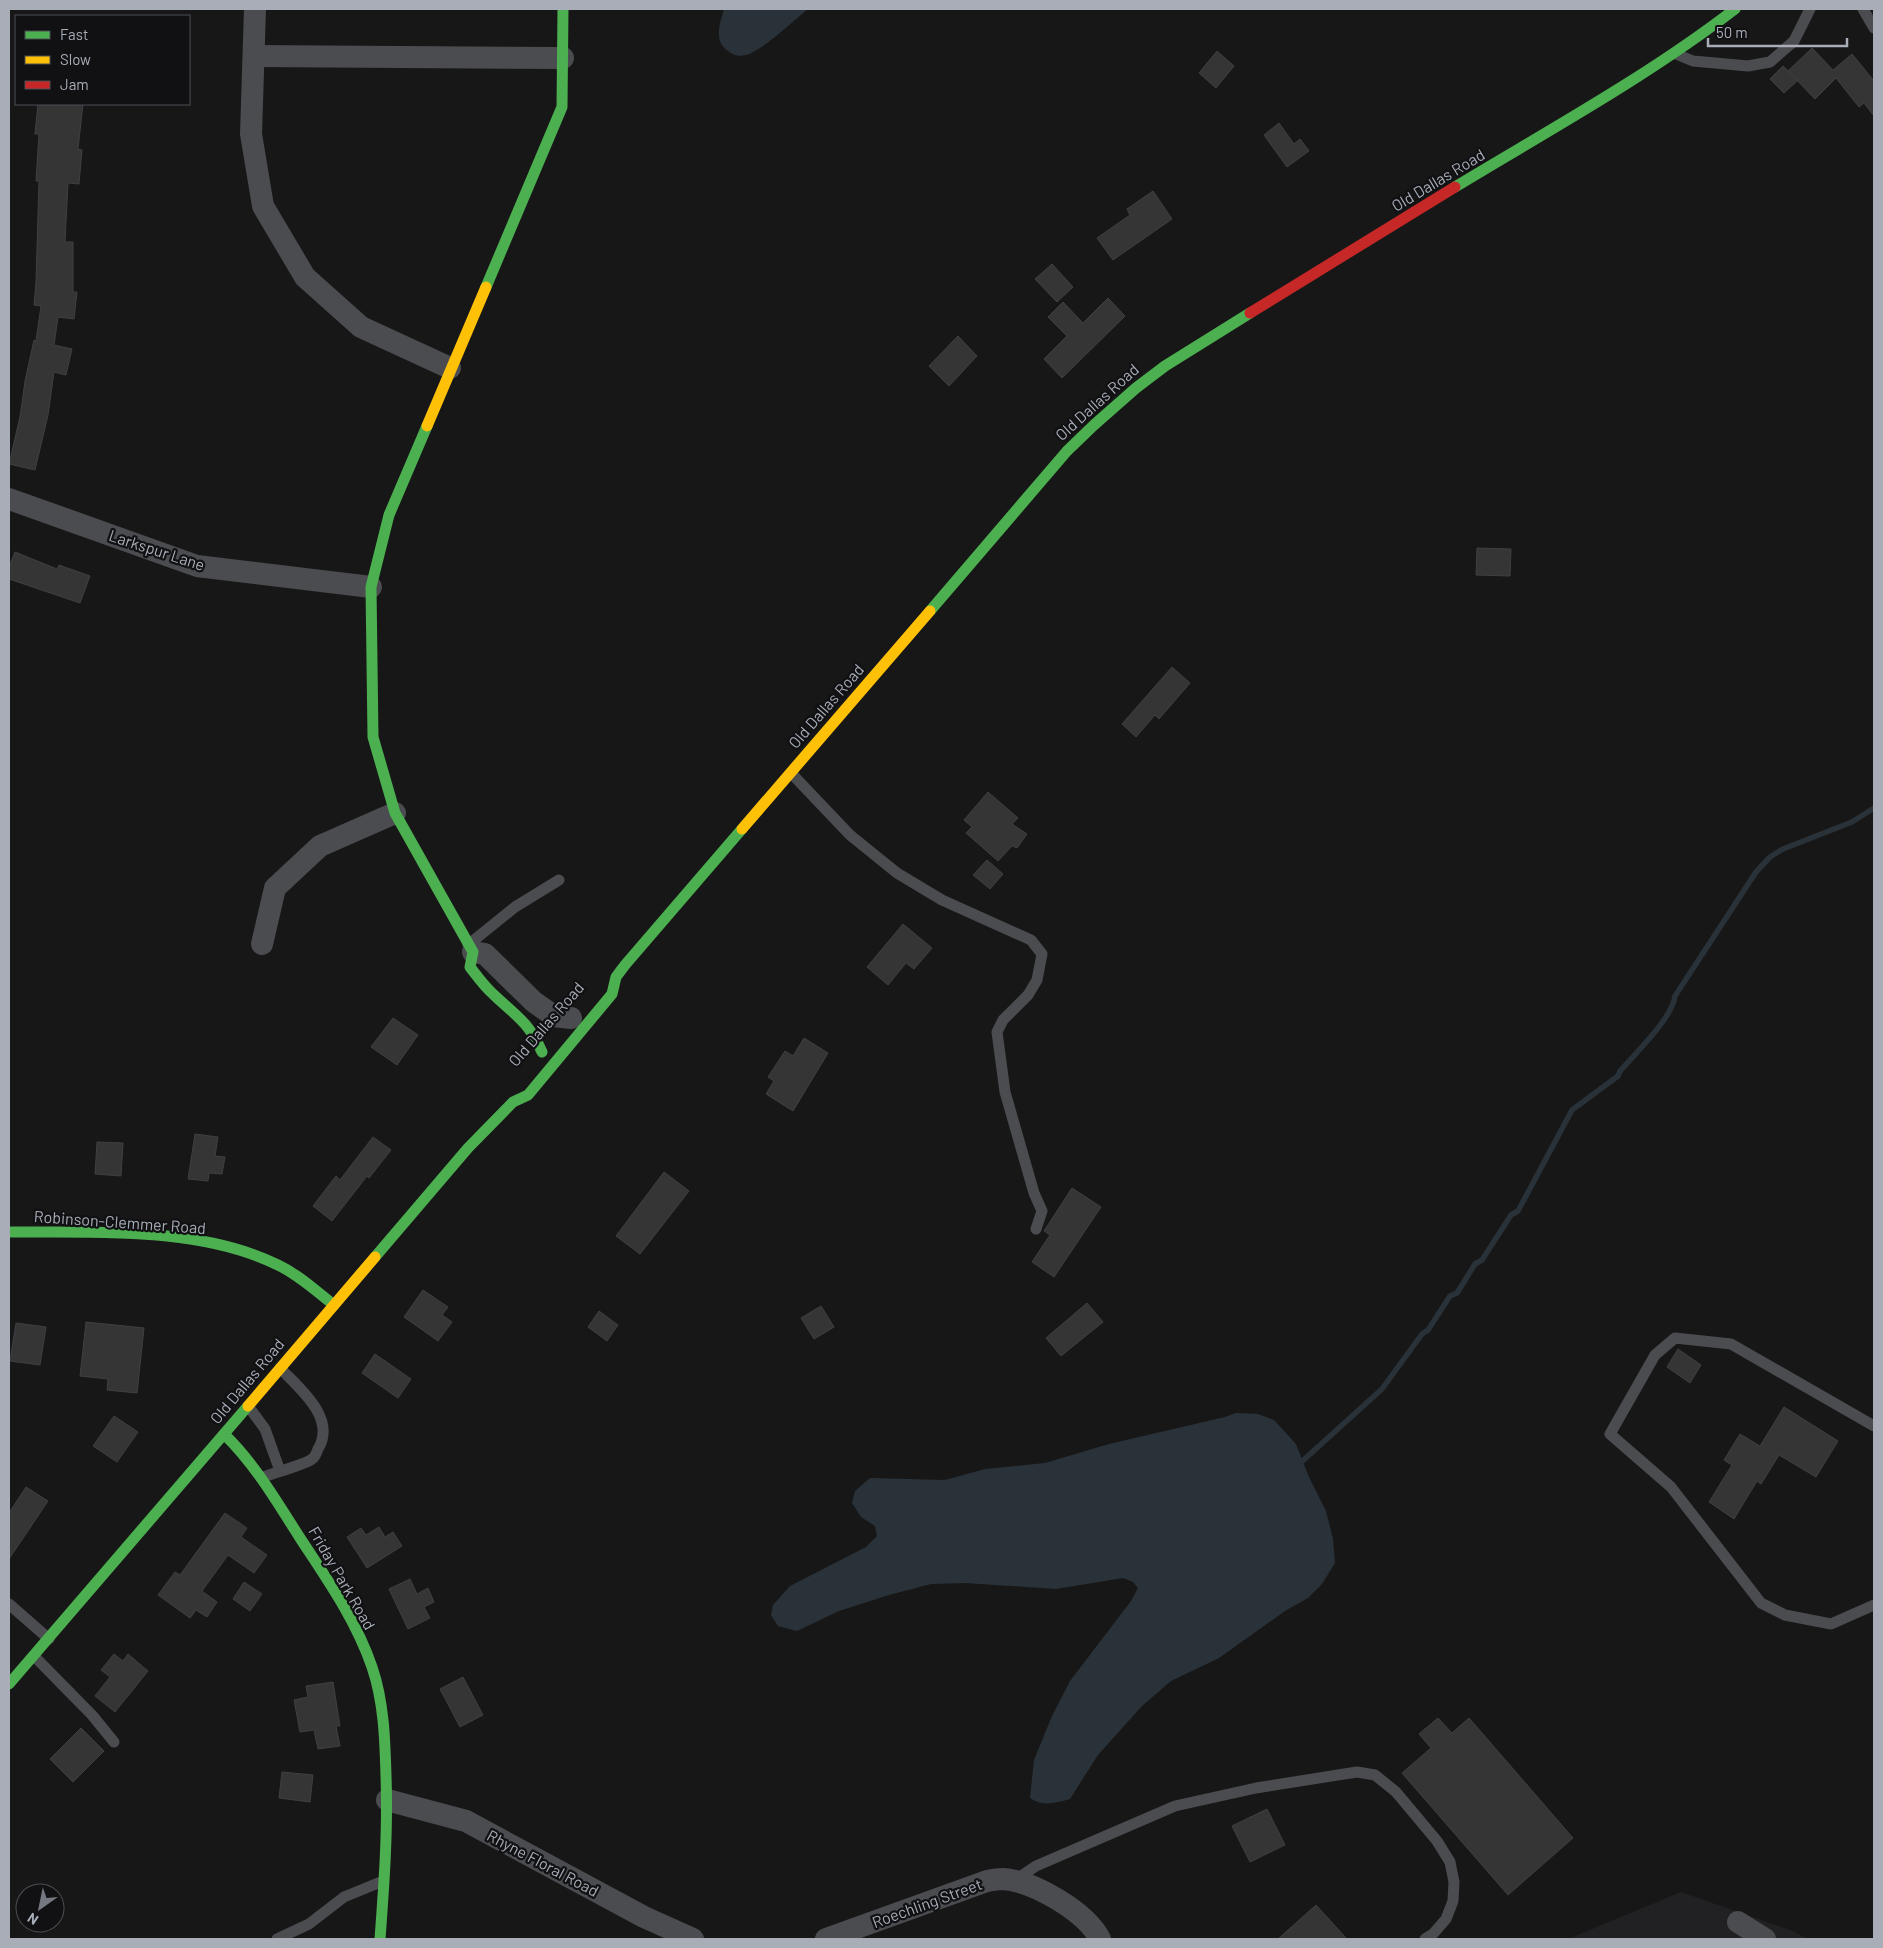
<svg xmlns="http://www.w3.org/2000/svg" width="1883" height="1948" viewBox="0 0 1883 1948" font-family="Barlow,sans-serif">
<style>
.built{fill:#212123}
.water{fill:#2a3239}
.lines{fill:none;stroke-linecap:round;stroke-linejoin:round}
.stream{stroke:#2a3239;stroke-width:5.5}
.building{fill:#353536;stroke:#3f4043}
.lane{stroke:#4b4c50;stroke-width:11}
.street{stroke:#4b4c50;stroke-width:22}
.fast{stroke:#4caf50;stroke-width:11}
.slow{stroke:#ffc107;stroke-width:11}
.jam{stroke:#c62828;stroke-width:11}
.labels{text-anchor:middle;stroke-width:4.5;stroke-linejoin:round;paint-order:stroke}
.street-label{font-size:16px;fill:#a8adb8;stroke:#111113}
</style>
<rect width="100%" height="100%" fill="#171717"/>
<path class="built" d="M1681,1892L1793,1931L1808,1939H1568Z"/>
<g class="water">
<path d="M724,9H808C794,20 761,52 746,55C739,57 733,55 728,51C713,40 720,24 724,9Z"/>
<path d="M1236,1413L1258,1414L1274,1420L1296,1444L1309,1477L1326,1511L1333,1539L1335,1563L1322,1584L1308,1598L1285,1611L1219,1658L1171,1681L1142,1706L1098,1755L1070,1799C1055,1803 1043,1807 1030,1798L1034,1760L1052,1716L1070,1681L1131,1601L1138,1588L1133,1582L1123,1578L1056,1589L965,1583L931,1584L889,1595L839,1611L797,1631L778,1626L771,1615L773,1605L790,1586L866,1547L877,1536L875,1526L861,1517L852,1503L855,1491L870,1478L945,1480L985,1469L1045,1463L1109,1444L1225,1417Z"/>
</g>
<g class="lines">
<path class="stream" d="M1298,1465L1382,1389L1422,1334L1428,1330L1450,1296L1457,1293L1475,1264L1482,1260L1511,1215L1518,1211L1572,1110L1618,1076L1620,1071C1635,1054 1673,1017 1675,996L1756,872L1770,857L1783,849L1852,822L1874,808"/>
</g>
<g class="building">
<path d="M1812,48L1833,70L1852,54L1874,81V116L1864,103L1859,107L1836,78L1815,99L1788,71Z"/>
<path d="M1217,51L1234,66L1216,88L1199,73Z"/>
<path d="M1783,66L1798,80L1784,93L1770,79Z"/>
<path d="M38,104H83L78,149L82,150L79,184L68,183L65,242H73V292H77L74,319L58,317L54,345L72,349L66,375L54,372L48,415L35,470L9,464L20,417L25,381L34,340L36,341L41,306L34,305L36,282L39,181H36L39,134H35Z"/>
<path d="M1279,123L1294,144L1300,139L1309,151L1287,167L1264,135Z"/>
<path d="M1153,191L1172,219L1113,260L1097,238L1130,215L1127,209Z"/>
<path d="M1052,264L1073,287L1057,302L1035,279Z"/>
<path d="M1108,298L1125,316L1062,378L1044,359L1067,336L1048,317L1063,302L1083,323Z"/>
<path d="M958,336L977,356L949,386L929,366Z"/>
<path d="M1477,548L1511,549L1510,576L1476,575Z"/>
<path d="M15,552L57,569L59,565L90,576L80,603L9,579V567Z"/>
<path d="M1172,667L1190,683L1159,719L1155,715L1136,737L1122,724Z"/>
<path d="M988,792L1018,818L1012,824L1027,834L1017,848L1012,846L998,861L966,833L972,827L964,820Z"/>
<path d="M987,860L1003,874L990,889L973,875Z"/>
<path d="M903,924L932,948L914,969L906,963L888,985L867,967Z"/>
<path d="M393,1018L418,1035L397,1065L371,1047Z"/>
<path d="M804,1038L828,1053L793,1111L766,1094L774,1081L768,1077L785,1051L793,1056Z"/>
<path d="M195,1134L218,1137L215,1156L225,1157L222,1174L209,1173L208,1181L188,1179Z"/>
<path d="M373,1137L391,1150L369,1178L367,1176L332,1221L313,1206L336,1176L340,1180Z"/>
<path d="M97,1142L123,1143L121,1176L95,1174Z"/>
<path d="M664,1172L689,1191L640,1254L616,1236Z"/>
<path d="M1072,1188L1101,1207L1054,1277L1032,1262L1050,1235L1044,1231Z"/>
<path d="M423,1290L448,1307L442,1315L452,1322L438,1341L404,1317Z"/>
<path d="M1087,1303L1103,1322L1061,1356L1046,1338Z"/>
<path d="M821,1306L834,1327L814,1339L801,1318Z"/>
<path d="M599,1311L618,1325L607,1341L588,1327Z"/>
<path d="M86,1322L144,1328L137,1393L107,1390L108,1379L80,1376Z"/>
<path d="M16,1323L46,1327L40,1365L10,1361Z"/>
<path d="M1678,1349L1701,1365L1690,1383L1667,1367Z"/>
<path d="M375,1354L411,1379L398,1398L362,1373Z"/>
<path d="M1784,1407L1838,1441L1816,1477L1779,1455L1761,1484L1757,1481L1734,1519L1709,1502L1732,1465L1724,1460L1740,1434L1760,1446Z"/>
<path d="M114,1416L138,1432L117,1462L93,1446Z"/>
<path d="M26,1487L48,1501L9,1559V1513Z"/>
<path d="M225,1513L247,1528L241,1537L267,1555L254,1573L228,1555L202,1591L217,1602L207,1617L196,1610L190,1618L158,1595L175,1572L180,1575Z"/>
<path d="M379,1527L385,1537L393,1532L402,1546L367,1568L347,1537L361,1528L366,1535Z"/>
<path d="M410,1579L417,1594L428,1588L434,1602L424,1607L430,1618L408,1629L389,1589Z"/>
<path d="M244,1582L262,1594L250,1611L233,1599Z"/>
<path d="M114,1654L123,1661L128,1654L148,1671L115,1712L95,1696L110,1677L101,1670Z"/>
<path d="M463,1677L483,1715L460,1727L440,1689Z"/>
<path d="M333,1682L340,1726H336L340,1746L318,1749L314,1730L300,1732L294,1700L308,1697L306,1686Z"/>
<path d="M1438,1718L1452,1733L1469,1718L1573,1838L1508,1895L1402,1773L1431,1748L1419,1734Z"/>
<path d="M81,1728L104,1751L73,1782L50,1759Z"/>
<path d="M282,1772L313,1775L310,1802L279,1798Z"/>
<path d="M1267,1809L1285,1845L1250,1862L1232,1826Z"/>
<path d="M1316,1905L1347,1939H1278Z"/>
</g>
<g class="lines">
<g class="lane">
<path d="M1863,9L1874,28"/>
<path d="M1676,54L1693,61L1748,66L1770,62L1794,41L1810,9"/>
<path d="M791,773L850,835L897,873L942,900L1031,940L1042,954L1037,980L1028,995L1003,1020L997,1032L1005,1092L1034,1193L1042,1211L1036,1229"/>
<path d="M468,945L515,907L559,880"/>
<path d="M248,1406L265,1429L280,1471"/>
<path d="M1874,1426L1731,1344L1675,1338L1655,1355L1610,1434L1671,1487L1761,1603L1785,1615L1831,1624L1874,1605"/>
<path d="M261,1478C270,1474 307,1464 312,1459C315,1457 317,1452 318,1449C337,1418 299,1388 280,1368"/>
<path d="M9,1604L49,1639"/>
<path d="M34,1656L92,1715L114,1742"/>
<path d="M1014,1881L1036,1866L1175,1806L1256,1788L1357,1772L1375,1775L1396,1792L1437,1841L1450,1862L1454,1882L1453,1901L1446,1919L1433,1934L1425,1939"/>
<path d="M277,1939L309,1924L344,1897L383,1881"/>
</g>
<g class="street">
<path d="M255,9L251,134L263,206L305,277L361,327L450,368"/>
<path d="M254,56L563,58"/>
<path d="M9,499L197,566L371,587"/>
<path d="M262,944L275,888L320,846L395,813"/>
<path d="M473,952L485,954L534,1002L554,1016L571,1018"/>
<path d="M387,1800L466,1821L644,1917L693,1939"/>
<path d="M1738,1922L1765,1939"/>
<path d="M826,1939L987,1881C992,1880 998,1879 1003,1879C1034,1881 1086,1912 1100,1939"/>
</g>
<g class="fast">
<path d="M1455,187C1549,130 1648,76 1735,9"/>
<path d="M486,287L562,107L563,9"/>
<path d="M427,426L389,515L371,587L373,737L395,813L473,952L470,967C477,976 484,986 493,994C516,1016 528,1021 542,1052"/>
<path d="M930,611L1067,451L1094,425L1136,388L1165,366L1250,313"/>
<path d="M9,1232C95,1233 199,1226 278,1265C299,1275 316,1291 334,1305"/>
<path d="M375,1257L468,1148L513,1102L528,1095L612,994L616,977L625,965L742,829"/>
<path d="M224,1434C255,1464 277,1502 300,1538C327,1579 356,1620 372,1667C384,1702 385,1740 386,1776C388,1830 384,1885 380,1939"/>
<path d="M9,1684L248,1406"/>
</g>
<g class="slow">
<path d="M427,426L486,287"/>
<path d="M742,829L930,611"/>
<path d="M248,1406L375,1257"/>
</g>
<path class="jam" d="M1250,313L1455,187"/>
</g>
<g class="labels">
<g class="street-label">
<text transform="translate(1438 180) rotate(-31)" y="6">Old Dallas Road</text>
<text transform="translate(1097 402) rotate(-42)" y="6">Old Dallas Road</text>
<text transform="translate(157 550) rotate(18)" y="6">Larkspur Lane</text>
<text transform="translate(826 706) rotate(-49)" y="6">Old Dallas Road</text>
<text transform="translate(546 1024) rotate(-49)" y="6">Old Dallas Road</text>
<text transform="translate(120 1222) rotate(4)" y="6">Robinson-Clemmer Road</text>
<text transform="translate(247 1381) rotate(-50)" y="6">Old Dallas Road</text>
<text transform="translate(342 1578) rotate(60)" y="6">Friday Park Road</text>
<text transform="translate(543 1863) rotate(28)" y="6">Rhyne Floral Road</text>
<text transform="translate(927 1903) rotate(-20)" y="6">Roechling Street</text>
</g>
</g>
<rect width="1883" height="1948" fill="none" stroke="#a8adb8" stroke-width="20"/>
<rect x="15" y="15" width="175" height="90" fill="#111113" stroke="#4d4f55"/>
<rect x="25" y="31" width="25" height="8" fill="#4caf50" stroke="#4d4f55"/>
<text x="60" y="40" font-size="15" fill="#a8adb8">Fast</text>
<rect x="25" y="56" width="25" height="8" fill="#ffc107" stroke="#4d4f55"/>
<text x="60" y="65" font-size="15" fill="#a8adb8">Slow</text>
<rect x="25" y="81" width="25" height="8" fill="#c62828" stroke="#4d4f55"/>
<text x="60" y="90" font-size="15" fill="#a8adb8">Jam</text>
<g transform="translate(40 1908) rotate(213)"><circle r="24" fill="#111113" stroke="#4d4f55"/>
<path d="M0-4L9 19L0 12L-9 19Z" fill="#757880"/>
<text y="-8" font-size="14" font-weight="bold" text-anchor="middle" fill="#a8adb8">N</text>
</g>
<path d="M1708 38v8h139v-8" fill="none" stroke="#a8adb8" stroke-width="2.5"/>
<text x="1716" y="38" font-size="15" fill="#a8adb8" stroke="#111113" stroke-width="4" paint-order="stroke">50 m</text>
</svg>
